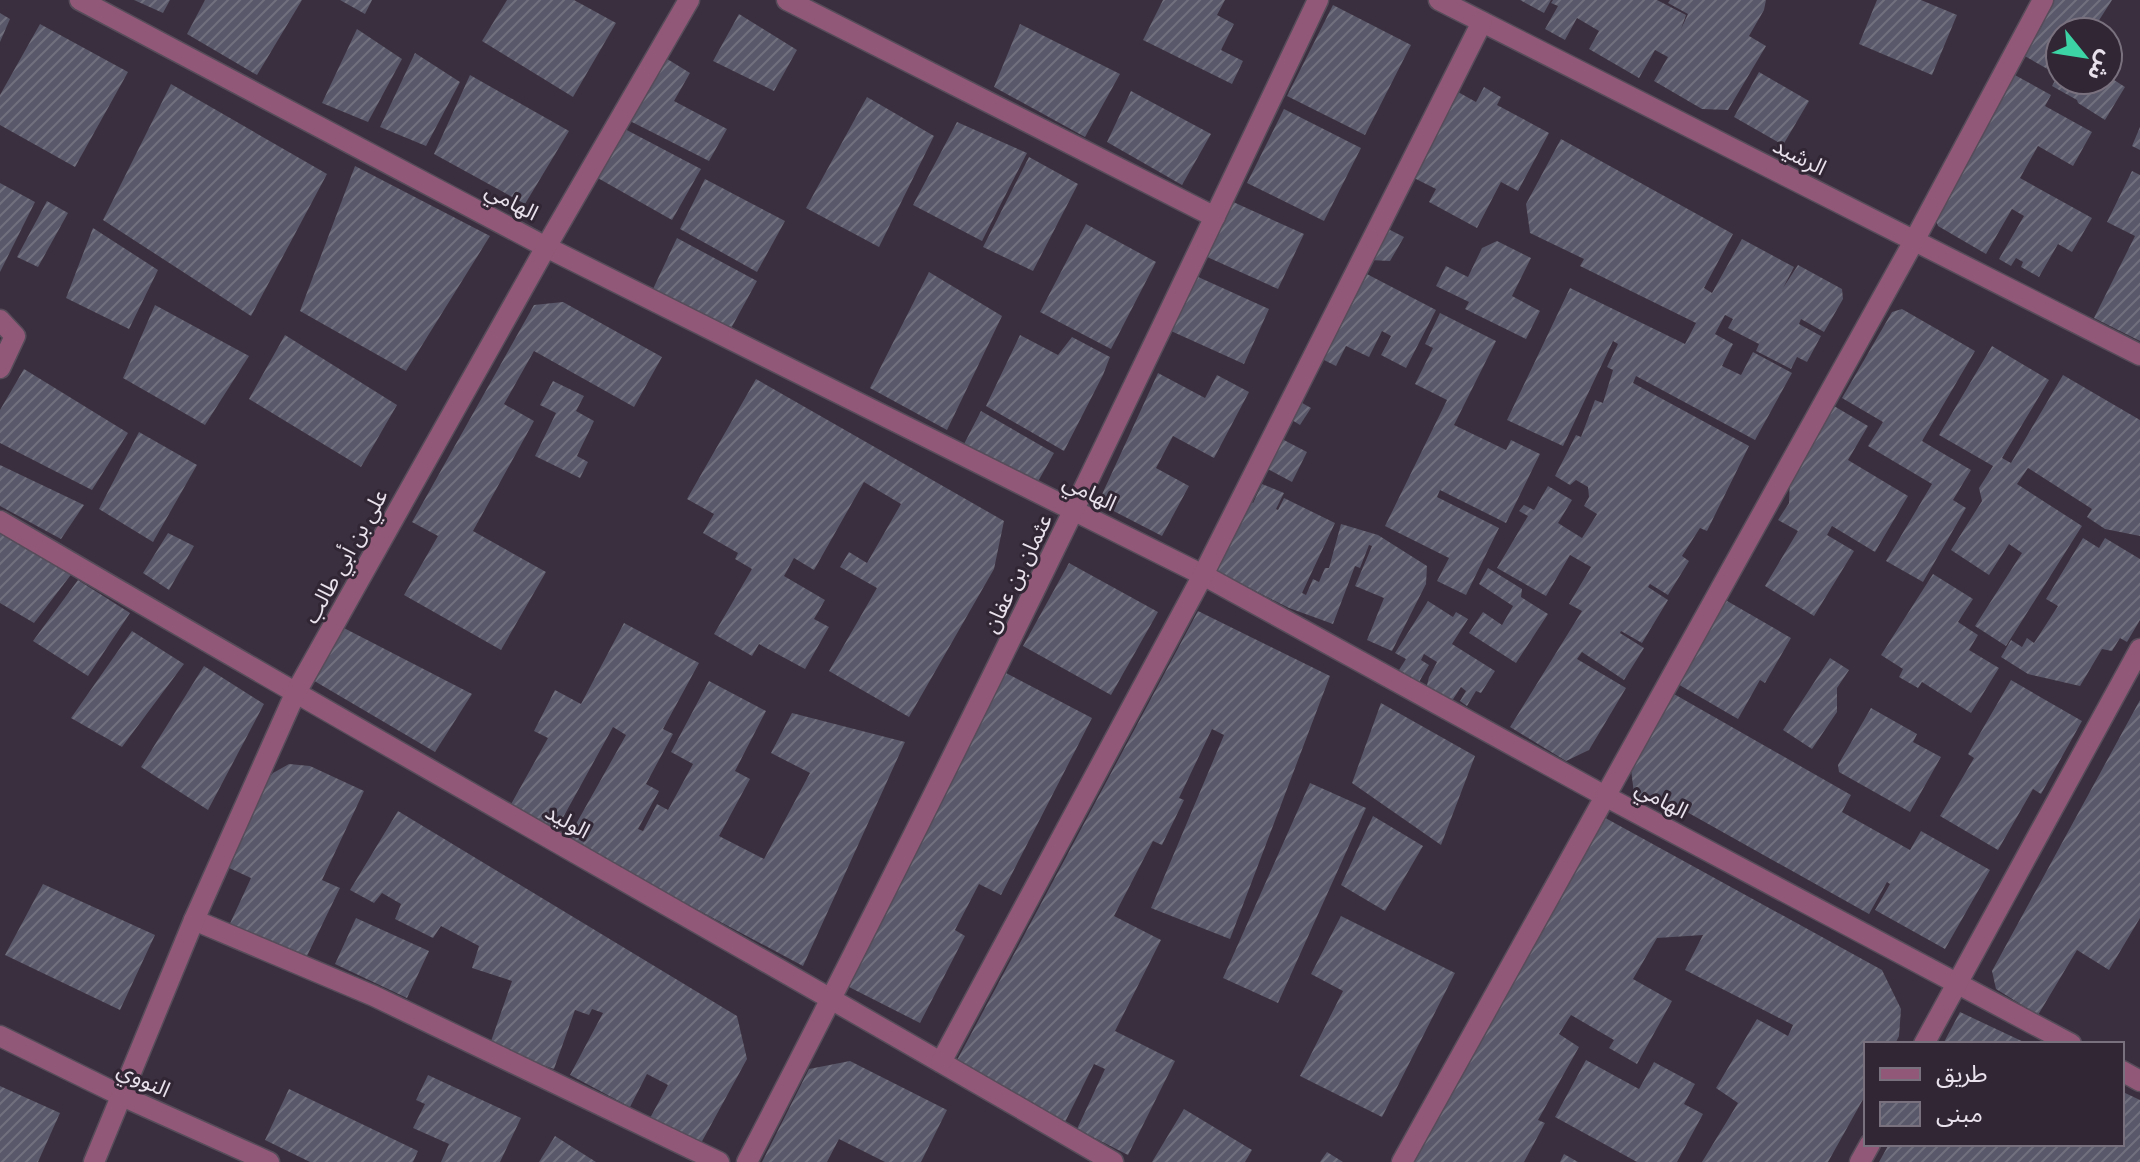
<svg xmlns="http://www.w3.org/2000/svg" width="2140" height="1162" viewBox="0 0 2140 1162" font-family="'Fira Sans Condensed','Noto Sans Arabic',sans-serif">
<style>
.building{fill:url(#building-hatch)}
.lines{fill:none;stroke-linecap:round;stroke-linejoin:round}
.street-casing{stroke:#564c5a;stroke-width:23}
.street{stroke:#915977;stroke-width:20}
.labels{text-anchor:middle;stroke-width:6;stroke-linejoin:round;paint-order:stroke}
.street-label{font-size:22px;fill:#e9e2ec;stroke:#302634}
</style>
<defs>
<pattern id="building-hatch" width="6" height="6" patternUnits="userSpaceOnUse" patternTransform="scale(2)"><rect width="6" height="6" fill="#59586a"/><path d="M-1 1l2-2M0 6l6-6M5 7l2-2" fill="none" stroke="#71707f"/></pattern>
</defs>
<rect width="100%" height="100%" fill="#3a2f3e"/>
<g class="building">
<path d="M134,0H170L163,13Z"/>
<path d="M205,0H302L257,75L187,34Z"/>
<path d="M340,0H372L365,14Z"/>
<path d="M507,0H574L616,23L573,97L482,41Z"/>
<path d="M1163,0H1225L1217,15L1234,24L1221,50L1243,61L1232,84L1143,40Z"/>
<path d="M1520,0H1551L1544,13Z"/>
<path d="M1553,0H1657L1686,15L1681,29L1688,14L1668,3L1670,0H1766L1764,10L1749,36L1766,46L1728,110L1702,109L1654,81L1668,57L1655,50L1639,78L1589,49L1599,31L1577,18L1565,40L1545,29L1558,6L1551,3Z"/>
<path d="M1877,0H1921L1957,15L1932,75L1859,44Z"/>
<path d="M2049,0H2112L2096,25L2113,35L2108,42V32H2060V80H2108V52L2122,61L2111,78L2125,87L2105,120L2078,103L2077,100L2052,86L2058,75L2023,55Z"/>
<path d="M1333,5L1411,45L1365,135L1287,96Z"/>
<path d="M0,13L10,19L0,42Z"/>
<path d="M739,14L797,50L774,91L713,61Z"/>
<path d="M40,24L128,72L75,167L0,125V95Z"/>
<path d="M1020,24L1120,74L1085,137L994,87Z"/>
<path d="M357,29L402,59L368,122L322,103Z"/>
<path d="M415,53L460,82L426,146L380,127Z"/>
<path d="M664,57L690,73L674,101L727,129L709,161L628,120Z"/>
<path d="M1759,72L1809,101L1783,145L1734,117Z"/>
<path d="M2013,74L2051,95L2045,106L2092,132L2073,166L2038,146L2020,178L2092,218L2072,252L2058,244L2039,277L2021,267L2023,262L2016,258L2011,266L1999,259L2024,216L2012,209L1986,254L1938,226L1933,213Z"/>
<path d="M470,75L569,131L525,204L434,154Z"/>
<path d="M171,84L327,174L251,316L103,220Z"/>
<path d="M1484,87L1501,97L1497,105L1549,133L1518,191L1501,182L1477,228L1429,202L1436,189L1412,177L1458,92L1476,102Z"/>
<path d="M1131,91L1211,134L1182,185L1107,142Z"/>
<path d="M867,97L934,136L879,247L806,208Z"/>
<path d="M1284,109L1361,148L1324,221L1247,183Z"/>
<path d="M957,122L1027,153L982,241L913,205Z"/>
<path d="M621,127L701,169L672,220L596,177Z"/>
<path d="M2140,127V150L2132,146Z"/>
<path d="M1561,139L1733,234L1704,288L1712,293L1742,239L1794,267L1783,288L1798,265L1842,289L1843,299L1824,332L1801,319L1799,324L1821,336L1807,362L1797,357L1791,369L1756,351L1759,344L1728,328L1733,319L1725,315L1715,334L1733,344L1722,366L1741,375L1753,352L1792,373L1755,440L1636,376L1633,383L1749,446L1707,531L1700,528L1682,556L1689,561L1668,595L1650,584L1648,587L1668,600L1642,643L1621,631L1620,633L1644,648L1624,680L1582,652L1577,659L1626,688L1589,750L1566,761L1510,727L1582,611L1569,604L1591,567L1570,555L1546,596L1497,568L1528,516L1519,511L1524,505L1534,510L1548,486L1572,500L1558,523L1582,538L1597,514L1584,506L1589,497L1588,487L1576,480L1570,485L1555,476L1576,435L1581,437L1595,400L1603,403L1613,370L1607,367L1618,344L1613,341L1563,446L1507,420L1570,288L1685,344L1696,323L1580,266L1584,259L1530,233L1526,204Z"/>
<path d="M1029,157L1078,184L1033,271L983,247Z"/>
<path d="M355,166L490,236L406,371L300,311Z"/>
<path d="M2132,171L2140,175V341L2094,318L2135,236L2107,222Z"/>
<path d="M705,179L785,221L757,272L680,229Z"/>
<path d="M0,183L35,202L0,272Z"/>
<path d="M47,201L68,213L38,267L17,257Z"/>
<path d="M1231,201L1304,234L1278,289L1205,256Z"/>
<path d="M1086,224L1156,262L1111,349L1040,312Z"/>
<path d="M93,228L158,270L129,329L66,298Z"/>
<path d="M1388,229L1404,237L1390,261L1370,260Z"/>
<path d="M677,238L757,281L729,332L653,289Z"/>
<path d="M1497,241L1531,258L1512,296L1540,311L1526,339L1465,309L1469,302L1436,286L1446,266L1468,277L1482,248Z"/>
<path d="M929,272L1002,316L947,430L870,388Z"/>
<path d="M1363,272L1436,310L1406,368L1381,355L1391,336L1382,331L1369,357L1346,346L1336,366L1320,358Z"/>
<path d="M1196,276L1269,309L1244,364L1171,331Z"/>
<path d="M563,302L662,357L634,407L534,351L504,404L534,421L473,531L546,572L501,650L404,595L438,536L412,522L534,305Z"/>
<path d="M155,305L249,356L205,425L123,378Z"/>
<path d="M1902,309L1975,351L1922,441L1971,470L1953,500L1966,508L1923,582L1886,561L1932,484L1868,446L1883,422L1842,398L1892,312Z"/>
<path d="M1440,313L1496,341L1454,425L1506,450L1511,440L1540,454L1506,523L1440,490L1437,497L1499,528L1466,595L1437,581L1449,558L1385,526L1447,400L1415,384L1433,348L1425,344Z"/>
<path d="M285,335L397,405L361,467L249,399Z"/>
<path d="M1020,335L1058,355L1072,337L1110,357L1103,375L1064,451L986,406Z"/>
<path d="M1992,346L2049,380L2002,458L2011,463L2063,375L2140,420V536L2105,529L2087,517L2092,509L2028,468L2017,484L2082,526L2006,646L1975,626L2022,553L2009,544L1989,575L1951,550L1982,501L1979,488L1993,466L1939,435Z"/>
<path d="M24,369L128,433L92,490L0,443V410Z"/>
<path d="M1158,373L1205,398L1217,375L1249,392L1214,458L1173,436L1156,468L1189,486L1162,536L1098,503Z"/>
<path d="M756,379L1004,521L994,569L909,717L829,671L877,588L840,567L849,552L867,563L901,504L864,482L814,570L794,558L784,576L825,600L814,619L829,627L805,669L759,644L752,656L714,634L752,569L735,559L738,553L703,533L714,514L687,499Z"/>
<path d="M553,381L584,396L576,411L594,421L577,456L588,462L580,478L535,456L556,413L540,405Z"/>
<path d="M1297,400L1311,408L1300,425L1287,417Z"/>
<path d="M1834,406L1868,426L1848,460L1908,496L1875,552L1832,526L1827,535L1854,551L1814,616L1765,586L1798,531L1778,520L1789,503L1790,478Z"/>
<path d="M981,411L1054,453L1036,485L963,446Z"/>
<path d="M139,432L197,465L153,542L99,509Z"/>
<path d="M1280,438L1307,452L1292,482L1264,467Z"/>
<path d="M0,465L84,505L61,539L0,506Z"/>
<path d="M1262,484L1284,493L1276,509L1278,510L1284,498L1335,523L1302,593L1306,595L1313,579L1319,582L1325,568H1329L1341,524L1378,535L1427,566L1426,584L1392,651L1367,640L1384,598L1355,586L1372,546L1369,545L1360,568L1355,566L1333,624L1289,608L1212,569L1247,499L1253,503Z"/>
<path d="M0,530L73,572L34,623L0,603Z"/>
<path d="M168,533L194,546L169,590L143,573Z"/>
<path d="M2083,538L2099,548L2105,538L2140,559V620L2127,642L2120,638L2112,651L2102,649L2080,686L2028,674L2001,657L2011,640L2022,647L2027,638L2034,643L2058,606L2046,599Z"/>
<path d="M1069,563L1158,612L1111,695L1023,646Z"/>
<path d="M1488,568L1522,589L1521,597L1548,614L1516,663L1469,633L1483,612L1502,625L1513,606L1479,584Z"/>
<path d="M1933,574L1973,599L1958,622L1978,635L1969,650L1999,668L1971,713L1922,682L1918,688L1899,677L1903,669L1881,655Z"/>
<path d="M78,580L130,613L88,676L33,641Z"/>
<path d="M1722,598L1791,638L1765,683L1760,680L1738,719L1676,683Z"/>
<path d="M1428,601L1453,617L1456,612L1468,619L1452,644L1495,671L1481,693L1476,691L1467,706L1460,701L1466,691L1461,687L1450,704L1426,689L1429,677L1437,662L1424,654L1421,660L1429,665L1419,682L1399,670L1406,659L1395,653Z"/>
<path d="M1198,611L1330,676L1230,939L1151,908L1224,735L1212,729L1179,798L1184,800L1162,845L1153,841L1114,916L1161,940L1115,1031L1175,1061L1128,1155L1077,1129L1105,1069L1094,1064L1065,1122L956,1062Z"/>
<path d="M624,623L699,663L663,729L673,734L646,784L659,791L638,829L643,831L657,804L668,810L693,764L671,752L709,681L766,711L735,771L750,779L719,836L764,859L810,773L771,753L792,713L905,742L803,966L567,840L626,735L613,727L555,832L510,806L548,738L534,731L555,690L581,704Z"/>
<path d="M342,627L472,694L435,752L311,679Z"/>
<path d="M132,631L184,664L122,747L71,718Z"/>
<path d="M1830,658L1849,670L1837,688V712L1812,749L1783,730Z"/>
<path d="M204,666L264,704L208,810L141,767Z"/>
<path d="M1004,672L1092,718L1001,895L979,884L955,930L965,936L920,1023L849,987Z"/>
<path d="M2011,680L2082,721L2041,794L2033,789L1998,850L1940,816L1974,758L1968,754Z"/>
<path d="M1674,694L1851,795L1842,812L1910,850L1921,831L1990,870L1945,949L1875,910L1890,884L1887,882L1869,914L1678,807L1673,815L1634,794L1631,769Z"/>
<path d="M2140,700V918L2109,970L2077,950L2038,1015L1996,989L1992,971Z"/>
<path d="M1381,703L1475,756L1441,845L1352,783Z"/>
<path d="M1871,708L1917,734L1913,742L1941,757L1910,812L1839,772L1838,765Z"/>
<path d="M289,764L310,766L364,791L322,880L340,888L304,962L227,930L251,878L225,866L260,789L273,773Z"/>
<path d="M1310,783L1366,808L1278,1003L1223,978Z"/>
<path d="M398,811L737,1016L747,1059L700,1145L650,1118L668,1085L647,1074L630,1107L570,1075L603,1013L592,1009L589,1015L575,1010L554,1069L489,1047L512,981L472,968L479,946L441,926L433,938L395,919L401,904L382,893L374,903L350,890Z"/>
<path d="M1600,815L1882,970L1901,1009L1899,1036L1895,1044H1866V1094L1828,1162H1702L1738,1103L1716,1088L1757,1019L1788,1036L1793,1025L1685,970L1703,935L1657,938L1633,979L1672,1001L1637,1064L1609,1048L1614,1040L1571,1015L1559,1034L1579,1047L1538,1120L1545,1123L1524,1162H1408Z"/>
<path d="M1373,816L1423,846L1385,911L1341,885Z"/>
<path d="M43,884L155,935L120,1010L5,955Z"/>
<path d="M1341,916L1455,973L1382,1117L1300,1076L1343,991L1311,974Z"/>
<path d="M356,918L429,951L407,998L335,964Z"/>
<path d="M1960,1012L2028,1044H1943Z"/>
<path d="M1586,1060L1639,1089L1654,1062L1695,1084L1684,1104L1703,1114L1677,1162H1637L1555,1117Z"/>
<path d="M850,1061L947,1110L921,1162H885L839,1139L827,1162H762L809,1069Z"/>
<path d="M428,1075L521,1118L500,1162H441L449,1144L413,1128L425,1104L416,1100Z"/>
<path d="M0,1086L60,1113L38,1162H0Z"/>
<path d="M289,1089L418,1151L413,1162H310L265,1140Z"/>
<path d="M2123,1092L2140,1100V1162H1879L1889,1144H2122Z"/>
<path d="M1184,1109L1252,1150L1245,1162H1152Z"/>
<path d="M555,1136L596,1162H539Z"/>
<path d="M1327,1152L1343,1162H1320Z"/>
<path d="M1564,1154L1578,1162H1560Z"/>
</g>
<g class="lines">
<g class="street-casing">
<g id="street">
<path d="M80,0L546,247L1203,575L1605,796L2071,1044"/>
<path d="M787,0L1215,217"/>
<path d="M1439,0L2140,355"/>
<path d="M0,320L15,336L0,368"/>
<path d="M0,521C369,738 743,946 1113,1162"/>
<path d="M194,920L374,996L719,1162"/>
<path d="M0,1036L122,1096L269,1162"/>
<path d="M1924,1044L2140,649"/>
<path d="M941,1062L1203,575L1482,22"/>
<path d="M2122,1071L2140,1081"/>
<path d="M94,1162L194,920L295,694L546,247L689,0"/>
<path d="M747,1162C946,779 1133,390 1318,0"/>
<path d="M1402,1162L1914,241L2043,0"/>
<path d="M1860,1162L1870,1144"/>
</g>
</g>
<use href="#street" class="street"/>
</g>
<g class="labels">
<g class="street-label">
<text transform="translate(1800 156) rotate(27)" y="8">الرشيد</text>
<text transform="translate(512 201) rotate(28)" y="8">الهامي</text>
<text transform="translate(1090 492) rotate(26)" y="8">الهامي</text>
<text transform="translate(345 556) rotate(-61)" y="8">علي بن أبي طالب</text>
<text transform="translate(1017 573) rotate(-64)" y="8">عثمان بن عفان</text>
<text transform="translate(1662 799) rotate(28)" y="8">الهامي</text>
<text transform="translate(568 821) rotate(29)" y="8">الوليد</text>
<text transform="translate(144 1079) rotate(25)" y="8">النووي</text>
</g>
</g>
<rect x="1864" y="1042" width="260" height="104" fill="#302634" stroke="#7a717e" stroke-width="2"/>
<rect x="1880" y="1068" width="40" height="12" fill="#915977" stroke="#7a717e" stroke-width="2"/>
<text x="1936" y="1082" font-size="24" fill="#e9e2ec">طريق</text>
<rect x="1880" y="1102" width="40" height="24" fill="url(#building-hatch)" stroke="#7a717e" stroke-width="2"/>
<text x="1936" y="1122" font-size="24" fill="#e9e2ec">مبنى</text>
<g transform="translate(2084 56) rotate(120)"><circle r="38" fill="#302634" stroke="#7a717e" stroke-width="2"/>
<path d="M0-6L14 30L0 20L-14 30Z" fill="#3cd4a4"/>
<text y="-12" font-size="22" font-weight="bold" text-anchor="middle" fill="#e9e2ec">ش</text>
</g>
</svg>
